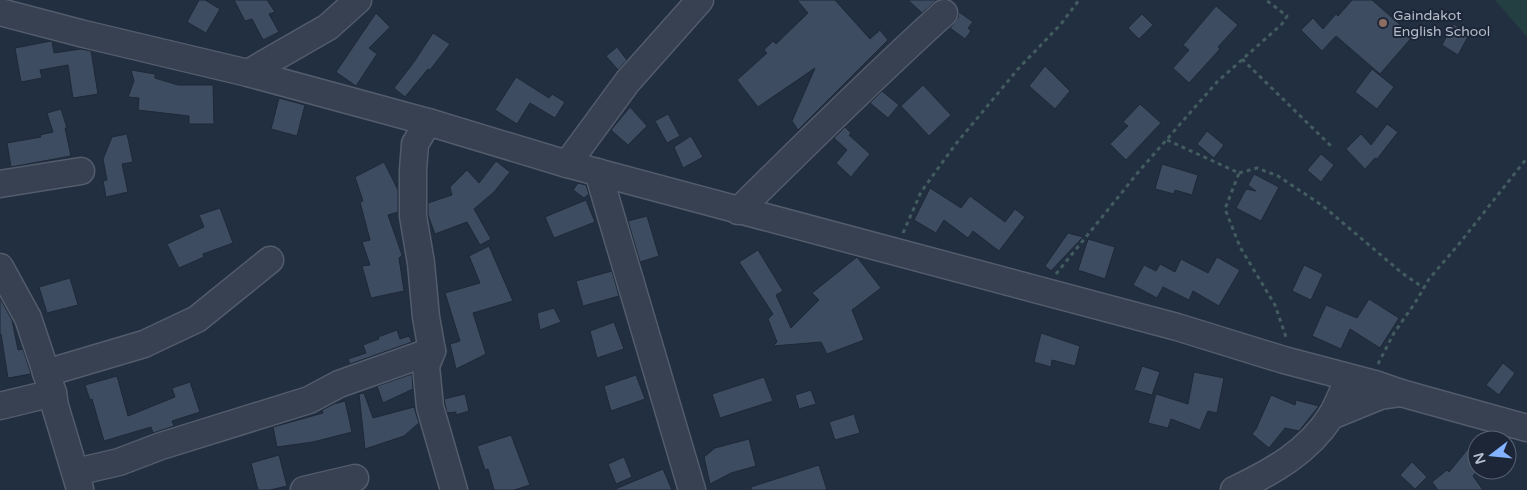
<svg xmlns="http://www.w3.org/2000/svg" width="1527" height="490" viewBox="0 0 1527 490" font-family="'Varela Round',sans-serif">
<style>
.green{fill:#243f42}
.building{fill:#3e4c61;stroke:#1e2838}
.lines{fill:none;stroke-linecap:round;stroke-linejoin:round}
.minor-casing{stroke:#525c6b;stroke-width:29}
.path{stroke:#425c5f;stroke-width:3;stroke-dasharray:4 4;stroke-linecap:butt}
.minor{stroke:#374151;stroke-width:26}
.education-dot{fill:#8d6e63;stroke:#1c2636;stroke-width:2}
.labels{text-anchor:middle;stroke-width:4;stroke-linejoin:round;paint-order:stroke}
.poi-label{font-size:14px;fill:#b3bccb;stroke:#1c2636;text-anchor:start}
</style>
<rect width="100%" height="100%" fill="#222f41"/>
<path class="green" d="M1495,0H1527V37Z"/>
<g class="building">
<path d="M199,0H205L220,9L206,33L187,22Z"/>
<path d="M234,0H267L275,12L269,14L279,32L263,40L252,19L245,21Z"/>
<path d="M797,0H835L870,39L880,30L888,40L798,130L792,121L815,68L758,107L737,80L767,53L764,50L773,41L776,44L808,13Z"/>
<path d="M908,0H937L922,13Z"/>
<path d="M1352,0H1372L1413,36L1380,74L1336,36L1322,51L1301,30L1313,18L1323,29L1336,14L1338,16Z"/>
<path d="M1216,6L1238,25L1218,47L1220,49L1189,83L1173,68L1189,50L1183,45Z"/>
<path d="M959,12L973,22L968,28L971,31L965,39L950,28L958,18Z"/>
<path d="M376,13L390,27L369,48L377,54L356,86L336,72Z"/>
<path d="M1142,14L1153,25L1139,39L1128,28Z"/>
<path d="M1453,24L1470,33L1458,55L1442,45Z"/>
<path d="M433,33L450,44L430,70L428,69L405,97L394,88L414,62Z"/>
<path d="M51,41H52L54,53L81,49L91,51L98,94L73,98L68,65L40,70L42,78L21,82L15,48Z"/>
<path d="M617,47L627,60L618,70L606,56Z"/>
<path d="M1045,66L1070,91L1055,109L1029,86Z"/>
<path d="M1372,69L1394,87L1377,109L1355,92Z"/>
<path d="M131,70L155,74V78L178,85H213L214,124H189V116L138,110L139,98L128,97L134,81Z"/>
<path d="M516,77L549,98L552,94L565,102L555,118L530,103L517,124L495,110Z"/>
<path d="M923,85L951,115L929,136L901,106Z"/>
<path d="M882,91L899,105L888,118L870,103Z"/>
<path d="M279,98L305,105L297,136L271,129Z"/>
<path d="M1140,104L1161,123L1126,160L1110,144L1128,126L1123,122Z"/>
<path d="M630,107L647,126L628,145L611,130Z"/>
<path d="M61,109L67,128H65L71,156L11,167L7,143L41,137L40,135L53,132L47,113Z"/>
<path d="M668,114L680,136L667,143L655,121Z"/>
<path d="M1387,124L1398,132L1377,159L1375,158L1365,169L1346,149L1361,134L1371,145Z"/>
<path d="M845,127L851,133L849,135L870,154L851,177L836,163L847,150L834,138Z"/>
<path d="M1207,131L1224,145L1214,158L1197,144Z"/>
<path d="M127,134L133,162L122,164L128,192L106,197L103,181L107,180L103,159L112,137Z"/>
<path d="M691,136L703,157L683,168L674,147Z"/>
<path d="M1321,154L1334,165L1321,182L1307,170Z"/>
<path d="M496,161L510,172L494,192L474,209L491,239L480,245L467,222L435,234L428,215V203L452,195L450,187L467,170L479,183Z"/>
<path d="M384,162L398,190V212L388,215L402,255L399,258L404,291L371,298L362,266L370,265L362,242L370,240L360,202L363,201L355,177Z"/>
<path d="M1162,164L1198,175L1192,195L1175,190L1174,194L1155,189Z"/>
<path d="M1254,174L1279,187L1261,221L1236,208L1246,189L1256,191L1248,185Z"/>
<path d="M578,183L586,185L589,194L584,198L573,190Z"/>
<path d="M930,188L961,208L970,196L1005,222L1015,209L1025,217L999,251L973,231L968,238L944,220L936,233L914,220Z"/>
<path d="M586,200L595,222L554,238L545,217Z"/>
<path d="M220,208L233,243L203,254L204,257L179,268L167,244L204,227L199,215Z"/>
<path d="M647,216L659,256L640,262L628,221Z"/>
<path d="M1068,233L1083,237L1051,271L1045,266Z"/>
<path d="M1088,239L1115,247L1105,279L1078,270Z"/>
<path d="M489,246L513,301L473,313L486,354L456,369L450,344L460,341L445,293L480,283L469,256Z"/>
<path d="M758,250L783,291L776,295L791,328L819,300L812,293L857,257L881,288L852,310L864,340L827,354L821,342L773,346L777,342L768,319L773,314L739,262Z"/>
<path d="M1217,257L1240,270L1219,306L1193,291L1189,300L1163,287L1157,298L1133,285L1144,265L1156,271L1160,264L1175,272L1181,259L1208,273Z"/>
<path d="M1304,265L1323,274L1311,300L1292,291Z"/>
<path d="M612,271L619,296L583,306L576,281Z"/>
<path d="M70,278L78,305L47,313L39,287Z"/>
<path d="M0,298L12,320L18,350L23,349L31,374L8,378L1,334H0Z"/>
<path d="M1369,299L1399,318L1380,348L1350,329L1341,349L1312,336L1326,305L1357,318Z"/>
<path d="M554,308L561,322L540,330L537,313Z"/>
<path d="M614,322L624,349L597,358L590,331Z"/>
<path d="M397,330L400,339L409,336L412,342L350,364L348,359L366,353L363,345L379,339L378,337Z"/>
<path d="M1041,333L1080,346L1075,366L1052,360L1051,367L1034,362Z"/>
<path d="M1503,363L1515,373L1499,395L1486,385Z"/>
<path d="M1142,366L1160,372L1152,395L1134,390Z"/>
<path d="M1194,372L1224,378L1217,413L1208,411L1200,430L1171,419L1168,428L1148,423L1156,394L1188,404Z"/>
<path d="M412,374L413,389L383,403L377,386Z"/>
<path d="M636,375L645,399L611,411L604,386Z"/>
<path d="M117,376L128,416L175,397L172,388L190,382L200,412L172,421L174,426L153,433L151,427L104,441L92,399L90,400L85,385Z"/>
<path d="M764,377L773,401L720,418L712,394Z"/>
<path d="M811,390L816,404L799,409L795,395Z"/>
<path d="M364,393L373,418L414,407L419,423L404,436L365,449L359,394Z"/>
<path d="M465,394L469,411L456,415V412L447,413L444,399Z"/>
<path d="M1271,395L1295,405L1296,400L1319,406L1299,431L1285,428L1269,448L1252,434L1256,429Z"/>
<path d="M345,401L352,432L313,442L277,447L273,427L323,413L322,410L334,404Z"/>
<path d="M854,414L860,433L835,440L829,422Z"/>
<path d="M511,435L530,485L514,490H494L488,469L485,470L477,446Z"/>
<path d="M1477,438V471L1473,476L1483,490H1438L1432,482L1447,470L1449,472Z"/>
<path d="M749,439L756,466L731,473L710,484L704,457L715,448Z"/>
<path d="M279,455L287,486L270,490H258L251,463Z"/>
<path d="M624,457L632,477L616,484L608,464Z"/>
<path d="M1412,462L1427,477L1415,489L1400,475Z"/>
<path d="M819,465L827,490H751V487Z"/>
<path d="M663,469L672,490H613Z"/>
</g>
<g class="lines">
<g class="minor-casing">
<g id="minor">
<path d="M0,12L84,34L248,73L428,122L567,164L1177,327L1284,360L1375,384L1401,393L1527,428"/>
<path d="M248,73L328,27L358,0"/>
<path d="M428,122L415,144L413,170V216L421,263L426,317L432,351L426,366L430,407L454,490"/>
<path d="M567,164L628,81L700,0"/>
<path d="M598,172L692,490"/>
<path d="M0,184L81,171"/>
<path d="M738,211C806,144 873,77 944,13"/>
<path d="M0,267L28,318L53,393L55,406L80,489"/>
<path d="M46,373L144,344L197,319L270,260"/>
<path d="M0,406L53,393"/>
<path d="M1331,416L1380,396L1401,393"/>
<path d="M76,472L119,462L161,446L309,400L339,384L432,351"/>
<path d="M304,490L355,478"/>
<path d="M1234,490C1272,472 1308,452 1331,416C1338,405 1343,390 1349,378"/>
</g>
</g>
<g class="path">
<path d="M1242,59L1332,147"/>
<path d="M1167,140L1239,173L1225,209L1240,247L1275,305L1287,340"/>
<path d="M1239,173L1257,168L1278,176L1323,206L1402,273L1424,288"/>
<path d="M903,233L921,192L955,145L1018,69L1061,24L1079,0"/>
<path d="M1056,274L1140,170L1217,82L1282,24L1287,16L1266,0"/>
<path d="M1378,364L1394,333L1415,303L1429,279L1459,244L1527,158"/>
</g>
<use href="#minor" class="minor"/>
</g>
<circle class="education-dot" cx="1383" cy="23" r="5"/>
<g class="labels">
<g class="poi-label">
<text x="1393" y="20">Gaindakot<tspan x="1393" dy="16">English School</tspan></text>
</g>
</g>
<g transform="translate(1492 455) rotate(254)"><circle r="24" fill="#1c2636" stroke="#586272"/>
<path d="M0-4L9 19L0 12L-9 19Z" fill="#84b4ff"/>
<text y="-8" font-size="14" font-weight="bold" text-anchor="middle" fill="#b3bccb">N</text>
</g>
</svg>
